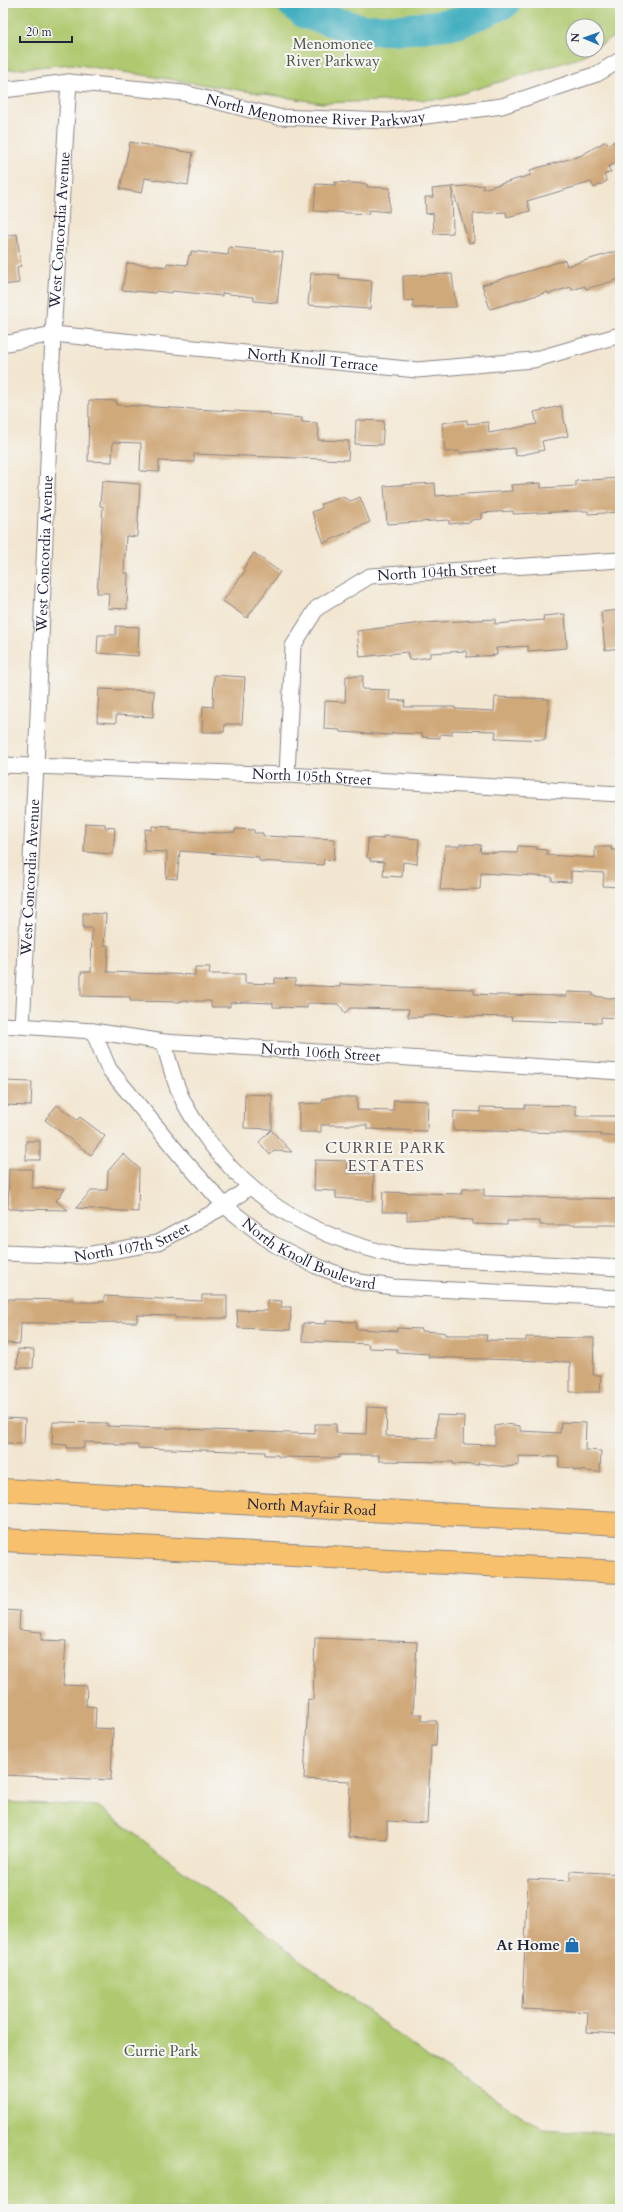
<svg xmlns="http://www.w3.org/2000/svg" width="623" height="2212" viewBox="0 0 623 2212" font-family="Cardo,serif">
<style>
.green{fill:#afc96f;stroke:#687655}
.lines{fill:none;stroke-linecap:round;stroke-linejoin:round}
.river{stroke:#43afc0;stroke-width:31}
.building{fill:#d0a97a}
.street-casing{stroke:#8a8486;stroke-width:17}
.primary-casing{stroke:#8a8486;stroke-width:24}
.street{stroke:#fff;stroke-width:15}
.primary{stroke:#f7c06c;stroke-width:22}
.labels{text-anchor:middle;stroke-width:4;stroke-linejoin:round;paint-order:stroke}
.park-label{font-size:15px;fill:#4c544b;stroke:#f6f6f2}
.street-label{font-size:15px;fill:#22223b;stroke:#f6f6f2}
.poi-label{font-size:15px;font-weight:bold;fill:#22223b;stroke:#f6f6f2;text-anchor:end}
.neighbourhood-label{font-size:16px;letter-spacing:1px;fill:#5f5151;stroke:#f6f6f2}
</style>
<rect width="100%" height="100%" fill="#f6f6f2"/>
<filter id="ink" filterUnits="userSpaceOnUse"><feTurbulence type="fractalNoise" baseFrequency=".025" numOctaves="2"/><feDisplacementMap in="SourceGraphic" scale="8" xChannelSelector="R" yChannelSelector="G"/><feConvolveMatrix kernelMatrix="1 2 1 2 8 2 1 2 1" color-interpolation-filters="sRGB"/></filter>
<filter id="wash" filterUnits="userSpaceOnUse"><feTurbulence type="fractalNoise" baseFrequency=".012" numOctaves="4" result="noise"/><feDisplacementMap in="SourceGraphic" scale="16" xChannelSelector="R" yChannelSelector="G"/><feGaussianBlur stdDeviation="0.9" result="paint"/><feColorMatrix in="noise" values="0 0 0 0 0 0 0 0 0 0 0 0 0 0 0 0 0 1.4 0 .05"/><feComposite in="paint" operator="in"/></filter>
<g filter="url(#wash)">
<rect width="100%" height="100%" fill="#f2e6d1"/>
<g class="green">
<path d="M3,3H620V33L597,47V26H573V50H592L579,58L443,99L322,103L72,64L3,70Z"/>
<path d="M3,1802L98,1806L428,2057L543,2129L620,2134V2209H3Z"/>
</g>
<g class="lines">
<path class="river" d="M292,3L306,14L363,30L407,29L458,23L505,3"/>
</g>
<g id="blocks">
<g class="building">
<path d="M620,138V161L608,167L611,172L604,175L607,181L594,188L591,182L527,201L530,211L507,217L506,212L473,214L474,242L469,243L452,187L483,185V189L531,175L530,170L580,156L606,141L608,145Z"/>
<path d="M130,142L193,153L188,185L145,178L142,193L120,189Z"/>
<path d="M335,182L367,184V187L390,188L389,212L369,210V214L314,211L316,184L335,185Z"/>
<path d="M452,187L453,233L434,234L433,213L426,214L425,197H433L432,189Z"/>
<path d="M17,234L21,266L17,267L19,283L3,285V236Z"/>
<path d="M229,247L283,252L277,303L254,301V297L222,293V296L172,291V293L156,291L155,293L122,290L127,263L167,267V263L187,265L189,255H191V251L228,255Z"/>
<path d="M620,250V279L586,289L585,286L572,290L571,287L548,294V292L490,309L482,285L565,260L567,266Z"/>
<path d="M311,273L339,275V278L372,281L370,309L308,305Z"/>
<path d="M452,274L456,307L413,308V300L404,301L403,276Z"/>
<path d="M89,400L117,401L116,405L270,413V415L302,418V422L317,423V428H319L318,440L349,441L348,460L194,454V462L159,461V472L140,471L141,443L113,442L112,462L88,461Z"/>
<path d="M561,406L568,436L542,441L544,450L516,456L514,448L460,453V451L445,452L442,423L467,420V424L488,422L489,433L537,424L534,412Z"/>
<path d="M356,420L384,421L382,445L355,444Z"/>
<path d="M620,478V512L588,514V511H578L513,514V511L481,513V519L471,520V522L449,524V520L387,524L384,486L435,483L436,496L512,491L511,485L541,483V488L576,486V481Z"/>
<path d="M102,481L140,484L137,537L126,536L124,573H128L127,609L108,608L109,593H97L103,506H100Z"/>
<path d="M342,497L351,501L360,497L370,522L324,543L312,512L322,508L321,504Z"/>
<path d="M254,553L280,572L247,618L223,601L245,571L243,569Z"/>
<path d="M620,610V648L605,650L601,612Z"/>
<path d="M565,614L567,648L528,651V646L496,648L497,655L467,657L466,651L430,653V657L409,660L407,652L360,657L357,631L422,623L495,619V624L544,620L543,616Z"/>
<path d="M116,626L139,627L138,656L97,653L98,635H116Z"/>
<path d="M214,675L245,677L242,724H225L224,732H202L203,706L213,707Z"/>
<path d="M346,676H363L362,689L390,690L389,700L405,701L404,707H455V709L494,711L495,697L549,699L545,740L495,738L496,731L452,730V735L440,734V738L422,737V734L392,733V735L340,732V730L324,729L325,701L345,702Z"/>
<path d="M99,689L154,691L153,717L116,715V723L97,722Z"/>
<path d="M85,823L105,824V827L115,828L113,854L84,852Z"/>
<path d="M152,826L170,827V830L219,833L235,832V829L254,830V833H263V836L335,839L334,860L324,859L323,865L293,863L259,861V857L180,851L177,879L166,878L167,852L144,851L145,829L152,830Z"/>
<path d="M383,836L419,839L417,864L403,862L402,877L383,876L384,862L370,861V858H367L368,838L383,839Z"/>
<path d="M460,844L481,845L480,852L517,853L518,846L537,847L536,849L547,850V855L595,858V847H612L611,850H620L619,887L603,886L604,873L571,871V882L552,881V877L481,873L480,889L440,890L445,846H460Z"/>
<path d="M83,913L106,914L104,945H108L107,972L195,975V967H210L209,974H245V983L275,984V978L295,979V985L340,987V984L396,987L474,989V994L496,995L567,996V992L593,993V996L618,999V1018L601,1017V1023L511,1020L512,1017L423,1015V1017H408L409,1009L350,1008L345,1013L339,1004L307,1003V1008L273,1007V1003L245,1002L230,1003V1007H211V1001H180V1002L130,1001V997L81,996V972H91L92,928H83Z"/>
<path d="M3,1081L32,1082L31,1106L3,1105Z"/>
<path d="M245,1094L272,1095V1129L244,1128Z"/>
<path d="M332,1097H357V1110L393,1111L394,1100L428,1101L427,1131L367,1129V1125H321V1132H299V1104L322,1103L323,1099Z"/>
<path d="M57,1105L77,1120L80,1117L105,1136L91,1155L45,1120Z"/>
<path d="M525,1105L576,1106V1116H620L618,1136H601V1134L453,1130L454,1111L480,1112V1107L525,1108Z"/>
<path d="M271,1130L292,1152L274,1151L270,1155L259,1142Z"/>
<rect x="26" y="1141" width="14" height="19"/>
<path d="M123,1154L139,1168L138,1212L76,1208L92,1190H107L108,1171Z"/>
<path d="M315,1160L348,1161L347,1173L374,1174L373,1201L336,1198V1191L314,1190Z"/>
<path d="M9,1169H32V1188L65,1189L56,1201L68,1210L8,1209Z"/>
<path d="M463,1189H484V1196L620,1199V1225H540V1221H507V1225L473,1224V1220L440,1218L407,1220V1212H382L383,1192L462,1194Z"/>
<path d="M202,1295H227V1318H175V1316L137,1315V1322L21,1323L20,1344L3,1343V1301H8V1299L74,1300V1302H104V1296L202,1301Z"/>
<path d="M267,1300L282,1301L281,1307H291L290,1330L238,1328L237,1310L267,1311Z"/>
<path d="M326,1321L356,1322V1329L397,1331V1328L421,1329V1331L440,1332L445,1333V1335H487L486,1340L526,1341V1337L594,1338L593,1375H601L600,1392H570V1362L428,1357L429,1354L397,1352V1349L368,1348L369,1344L302,1341L303,1323L326,1324Z"/>
<path d="M18,1349L34,1350L33,1368H17Z"/>
<path d="M367,1407L387,1408L386,1436L436,1438L437,1415L464,1416L463,1444L495,1445V1426L506,1424L520,1426V1431L560,1433L561,1422L586,1423L585,1450L601,1451L600,1472L574,1470V1468L559,1467V1457L519,1456V1465L506,1467L478,1463V1465L453,1464V1462L379,1461V1455H339V1458L278,1457V1455H265V1452L138,1448V1445H115V1443L84,1442V1448H67V1445L52,1444L53,1422L107,1423V1426L315,1434V1424H336V1433L366,1434Z"/>
<path d="M3,1418L25,1419L24,1444L3,1443Z"/>
<path d="M3,1610L20,1611L19,1630L42,1632L41,1640L66,1641L63,1685L87,1686L86,1706L96,1707L95,1728L113,1729L111,1780L3,1775Z"/>
<path d="M315,1638L417,1642L413,1714H422V1721H437L436,1746H431L427,1823L387,1821V1839L348,1837L350,1781L304,1779L308,1699L313,1700Z"/>
<path d="M570,1871L620,1874V2034L587,2032L588,2012L522,2009L528,1879L570,1881Z"/>
</g>
</g>
</g>
<g filter="url(#ink)">
<use href="#blocks" fill-opacity="0" stroke="#8a8486" stroke-width="1"/>
<g class="lines">
<g class="street-casing">
<g id="street">
<path id="s1" d="M3,90L69,82L184,93L278,117L388,121L502,106L597,74L620,60"/>
<path id="s2" d="M3,344L53,334L417,370L533,360L620,335"/>
<path id="s3" d="M3,765L287,775L620,794"/>
<path id="s4" d="M287,775L293,646L317,608L370,576L620,560"/>
<path id="s5" d="M3,1025L93,1031L164,1042L620,1072"/>
<path id="s6" d="M22,1026L36,766L53,334L69,82"/>
<path id="s7" d="M93,1031L109,1069L183,1159L225,1206L273,1244L316,1266L360,1282L393,1287L620,1298"/>
<path d="M164,1042C168,1059 173,1077 180,1094C187,1111 199,1128 210,1143C258,1207 320,1238 397,1256L620,1268"/>
<path id="s8" d="M3,1253L80,1256L157,1243L225,1206L249,1187"/>
</g>
</g>
<g class="primary-casing">
<g id="primary">
<path id="s9" d="M3,1490L620,1524"/>
<path d="M3,1540L620,1572"/>
</g>
</g>
<use href="#street" class="street"/>
<use href="#primary" class="primary"/>
</g>
</g>
<defs>
<g id="shop-bare" transform="scale(1.2)"><path d="M-5-2.5h2.3a2.7 3.5 0 0 1 5.4 0H5L5.5 6h-11ZM-1.5-2.5h3a1.5 2.3 0 0 0-3 0Z" fill="#1f6fb2" stroke="#f6f6f2" stroke-width="2.5" paint-order="stroke"/></g>
</defs>
<g fill-rule="evenodd">
<use href="#shop-bare" x="572" y="1945"/>
</g>
<g class="labels">
<g class="park-label">
<text x="333" y="49">Menomonee<tspan x="333" dy="17">River Parkway</tspan></text>
<text x="161" y="2056">Currie Park</text>
</g>
<g class="street-label">
<text dy="5" stroke="none"><textPath href="#s1" startOffset="316">North Menomonee River Parkway</textPath></text>
<text dy="5" stroke="none"><textPath href="#s6" startOffset="797">West Concordia Avenue</textPath></text>
<text dy="5" stroke="none"><textPath href="#s2" startOffset="312">North Knoll Terrace</textPath></text>
<text dy="5" stroke="none"><textPath href="#s6" startOffset="473">West Concordia Avenue</textPath></text>
<text dy="5" stroke="none"><textPath href="#s4" startOffset="303">North 104th Street</textPath></text>
<text dy="5" stroke="none"><textPath href="#s3" startOffset="309">North 105th Street</textPath></text>
<text dy="5" stroke="none"><textPath href="#s6" startOffset="149">West Concordia Avenue</textPath></text>
<text dy="5" stroke="none"><textPath href="#s5" startOffset="319">North 106th Street</textPath></text>
<text dy="5" stroke="none"><textPath href="#s8" startOffset="131">North 107th Street</textPath></text>
<text dy="5" stroke="none"><textPath href="#s7" startOffset="319">North Knoll Boulevard</textPath></text>
<text dy="5" stroke="none"><textPath href="#s9" startOffset="309">North Mayfair Road</textPath></text>
</g>
<g class="poi-label">
<text x="560" y="1950">At Home</text>
</g>
<g class="neighbourhood-label">
<text x="386" y="1153">CURRIE PARK<tspan x="386" dy="18">ESTATES</tspan></text>
</g>
</g>
<rect width="623" height="2212" fill="none" stroke="#f6f6f2" stroke-width="16"/>
<g transform="translate(585 38) rotate(272)"><circle r="19" fill="#f6f6f2" stroke="#a1a1a9"/>
<path d="M0-3L7 15L0 10L-7 15Z" fill="#1f6fb2"/>
<text y="-6" font-size="11" font-weight="bold" text-anchor="middle" fill="#22223b">N</text>
</g>
<path d="M20 36v6h52v-6" fill="none" stroke="#22223b" stroke-width="2"/>
<text x="26" y="36" font-size="12" fill="#22223b" stroke="#f6f6f2" stroke-width="3" paint-order="stroke">20 m</text>
</svg>
